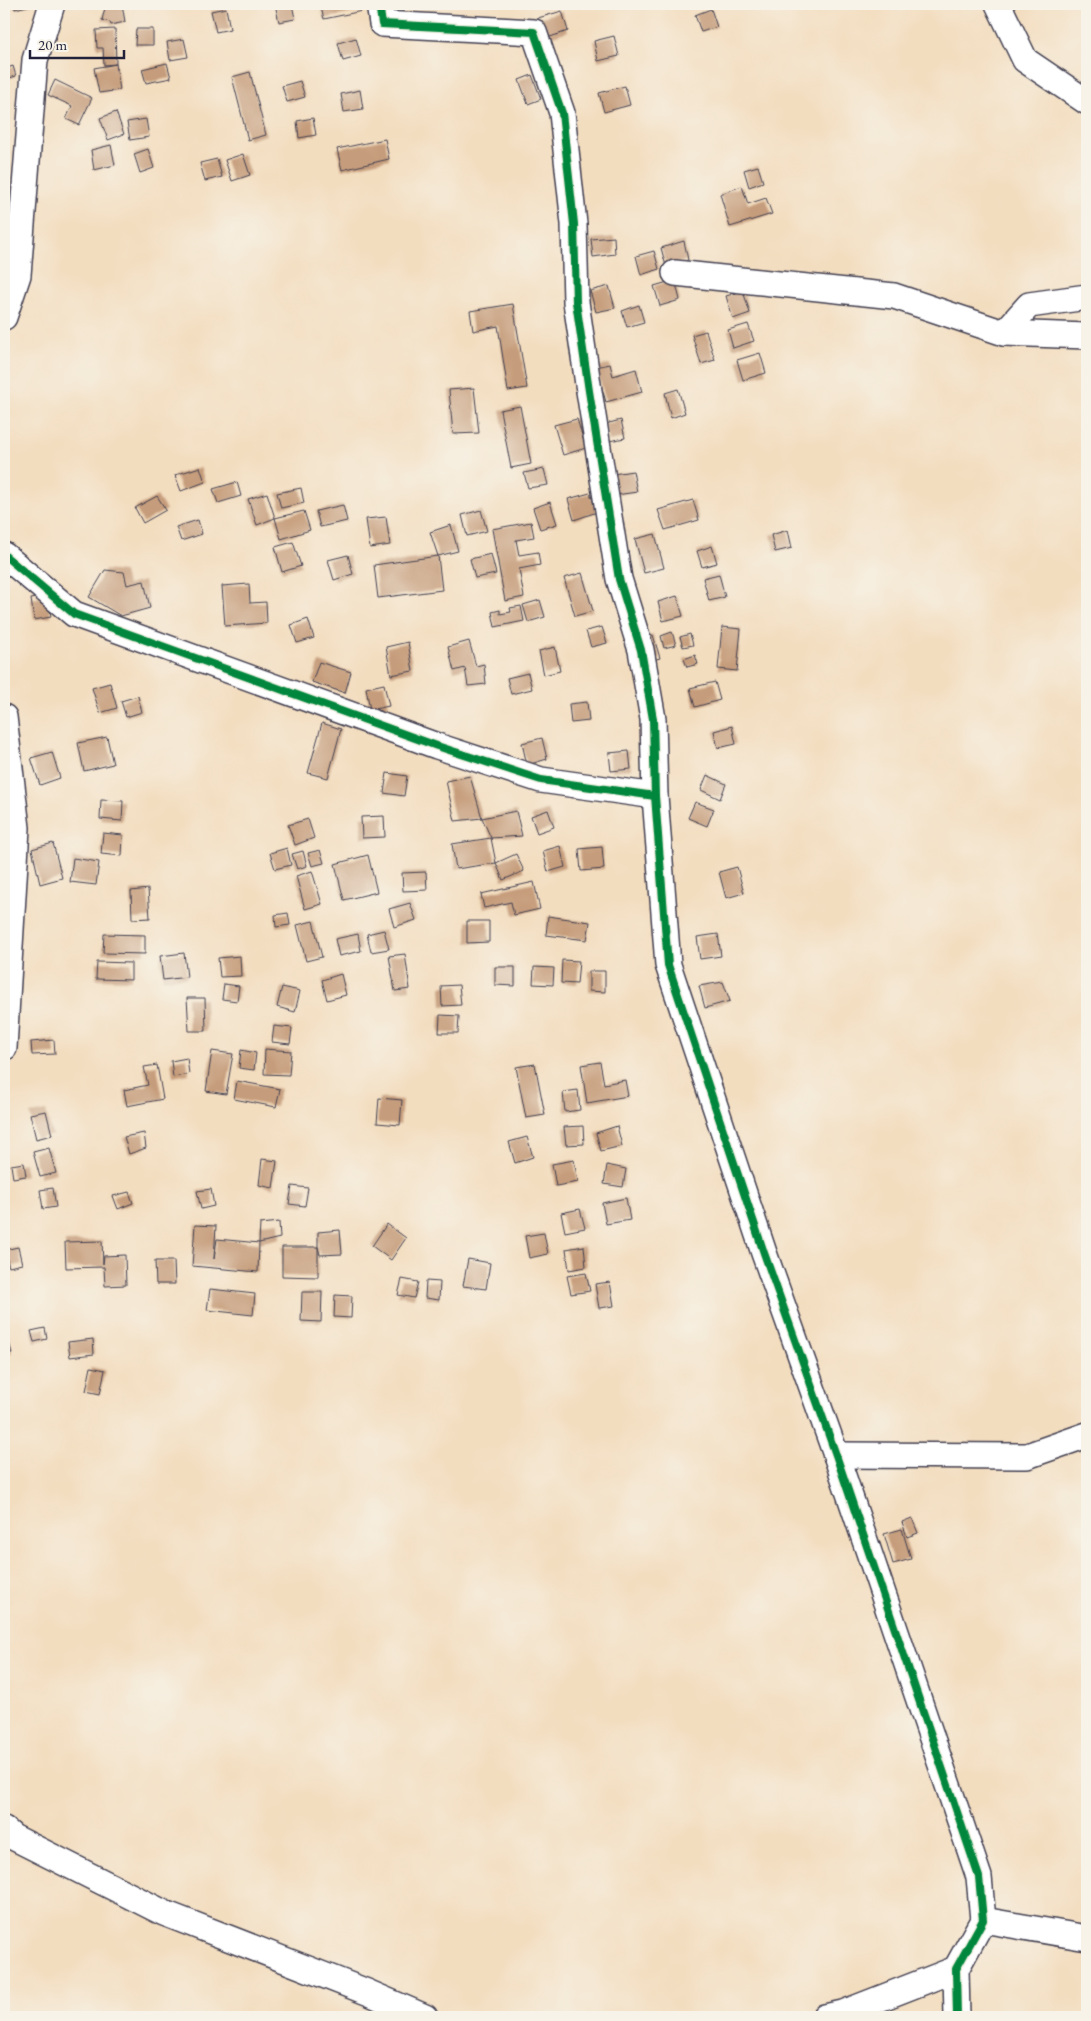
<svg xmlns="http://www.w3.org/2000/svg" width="1091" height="2021" viewBox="0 0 1091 2021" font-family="'EB Garamond',serif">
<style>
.building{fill:#c69d7b}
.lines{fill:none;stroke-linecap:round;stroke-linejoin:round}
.street-casing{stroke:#413e4f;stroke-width:28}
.street{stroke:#fff;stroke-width:25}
.cycleway-casing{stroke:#f7f3e8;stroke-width:11}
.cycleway{stroke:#00873e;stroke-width:8}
</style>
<rect width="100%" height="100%" fill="#f7f3e8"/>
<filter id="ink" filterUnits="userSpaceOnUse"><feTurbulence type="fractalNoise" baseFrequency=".02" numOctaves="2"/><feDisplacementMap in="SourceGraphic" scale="10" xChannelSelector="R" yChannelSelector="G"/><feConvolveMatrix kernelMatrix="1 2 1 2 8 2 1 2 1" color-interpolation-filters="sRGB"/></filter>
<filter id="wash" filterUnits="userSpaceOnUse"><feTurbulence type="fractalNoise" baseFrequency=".0096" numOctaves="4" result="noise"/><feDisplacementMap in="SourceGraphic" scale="20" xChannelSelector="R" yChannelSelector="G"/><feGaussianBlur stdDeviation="1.12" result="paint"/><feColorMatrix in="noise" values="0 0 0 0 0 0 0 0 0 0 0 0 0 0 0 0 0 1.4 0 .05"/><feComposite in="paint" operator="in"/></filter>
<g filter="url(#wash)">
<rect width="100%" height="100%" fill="#f3ddbf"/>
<g id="blocks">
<g class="building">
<path d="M13,4H35L15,9Z"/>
<path d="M106,4H122L125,22L111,25L110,22L102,20Z"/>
<path d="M275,4H292L295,19L279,22Z"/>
<path d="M320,4H361L362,11L324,19Z"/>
<path d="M226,8L230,29L216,32L211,11Z"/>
<path d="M711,9L717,27L701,32L695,15Z"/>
<path d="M562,11L568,31L544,39L538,18Z"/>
<path d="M115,29L116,64L104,65L103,48H97L96,30Z"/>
<path d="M136,29H153V45H135Z"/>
<path d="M614,36L619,56L598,61L594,41Z"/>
<path d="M356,38L361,56L343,61L338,43Z"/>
<path d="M184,39L188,57L170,60L167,42Z"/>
<path d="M167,63L171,78L146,83L142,69Z"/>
<path d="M116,64L120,90L99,93L94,68Z"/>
<path d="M13,66L16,76L4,80V69Z"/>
<path d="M250,72L266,135L248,140L232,77Z"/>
<path d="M532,75L541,99L528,104L519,80Z"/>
<path d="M55,80L92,98L79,125L66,119L72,106L48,95Z"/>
<path d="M300,81L305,97L287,102L282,86Z"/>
<path d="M625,86L630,105L604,112L599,93Z"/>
<path d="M360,90L363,109L344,112L341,94Z"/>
<path d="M116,112L124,134L108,140L100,118Z"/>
<path d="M313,118L316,135L299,138L297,121Z"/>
<path d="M146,119L149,137L130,140L127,122Z"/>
<path d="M385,139L389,159L342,170L337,149Z"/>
<path d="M111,145L115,165L94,170L91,150Z"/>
<path d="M148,149L154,168L140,173L134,154Z"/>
<path d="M243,154L250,175L232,181L225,160Z"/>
<path d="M217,159L222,177L205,181L200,163Z"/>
<path d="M758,166L763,182L749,187L744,170Z"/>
<path d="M742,186L748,204L766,198L772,214L730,227L720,194Z"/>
<path d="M614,237L615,254L593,257L591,239Z"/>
<path d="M684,241L688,260L666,266L661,248Z"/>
<path d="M654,251L659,269L641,275L636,256Z"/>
<path d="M675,280L680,300L660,306L654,286Z"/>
<path d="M609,286L615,308L596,312L590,291Z"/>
<path d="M743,291L750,313L733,319L726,296Z"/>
<path d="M513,304L527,388L508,391L498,326L473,331L470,311Z"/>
<path d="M639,305L644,322L627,327L622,311Z"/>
<path d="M748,324L754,341L733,348L728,330Z"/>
<path d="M706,331L715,360L701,364L692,335Z"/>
<path d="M760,353L766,373L743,380L737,360Z"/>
<path d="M610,364L613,376L636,369L642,392L606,402L596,367Z"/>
<path d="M474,388L479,433L453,434L449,390Z"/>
<path d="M678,389L685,413L671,418L665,393Z"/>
<path d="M520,406L531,464L511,468L500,410Z"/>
<path d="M577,419L586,448L563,455L554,425Z"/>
<path d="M621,420L625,438L609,441L605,424Z"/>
<path d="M200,467L205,482L181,491L175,475Z"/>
<path d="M544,469L548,485L528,488L524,473Z"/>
<path d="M633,471L637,492L616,495L613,474Z"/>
<path d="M237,482L241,496L218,503L213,489Z"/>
<path d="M301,488L304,503L281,508L277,493Z"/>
<path d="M267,493L275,518L257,525L248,499Z"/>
<path d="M590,493L597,512L574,520L568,499Z"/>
<path d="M157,496L166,510L143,523L135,508Z"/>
<path d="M693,500L699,520L665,530L658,510Z"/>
<path d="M550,502L557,524L540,529L533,508Z"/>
<path d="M343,505L347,521L320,527L316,511Z"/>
<path d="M481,510L487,531L467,536L462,515Z"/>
<path d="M304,511L310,530L281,539L275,518Z"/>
<path d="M386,517L390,545L370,548L366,519Z"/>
<path d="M198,520L202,534L181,541L176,527Z"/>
<path d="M531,522L534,537L516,540L519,555L538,552L540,565L519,569L524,597L505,601L492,529Z"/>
<path d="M451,525L458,551L438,556L430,532Z"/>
<path d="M788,530L792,548L775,552L771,535Z"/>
<path d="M655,534L664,568L644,573L635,539Z"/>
<path d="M293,542L301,566L282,572L275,547Z"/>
<path d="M712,546L717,563L702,567L697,551Z"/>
<path d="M491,554L496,574L475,578L470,559Z"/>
<path d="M348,555L353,574L334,580L328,560Z"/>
<path d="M438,556L442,590L378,598L374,565Z"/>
<path d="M105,570L124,572L127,585L144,581L150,608L121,616L89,597Z"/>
<path d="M582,573L593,611L575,616L564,578Z"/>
<path d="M719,574L725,597L709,601L703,578Z"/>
<path d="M249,584L250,603L266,602L267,623L225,626L222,586Z"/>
<path d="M48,596L51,617L34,620L31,599Z"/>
<path d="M677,596L683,616L663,621L658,602Z"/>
<path d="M540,600L545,617L528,622L523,605Z"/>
<path d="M521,606L524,621L495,627L492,612L500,610V614L511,612L510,608Z"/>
<path d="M308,619L314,638L297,643L291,625Z"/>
<path d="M602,627L607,643L591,647L586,631Z"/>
<path d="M722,627L741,629L737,671L718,669Z"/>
<path d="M672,632L676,645L664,648L661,636Z"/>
<path d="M690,634L693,645L683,647L680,637Z"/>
<path d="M653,635L660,658L647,662L640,638Z"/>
<path d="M469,641L476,666L484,664L486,684L468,686L465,668L454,671L448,647Z"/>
<path d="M408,642L413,671L391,675L386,647Z"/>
<path d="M555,647L560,671L544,675L539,651Z"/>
<path d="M695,655L698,664L687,667L684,659Z"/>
<path d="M319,662L351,672L345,693L312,682Z"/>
<path d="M528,673L532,689L511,694L507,678Z"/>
<path d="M715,682L720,700L695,707L690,688Z"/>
<path d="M110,683L117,708L100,713L92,688Z"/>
<path d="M384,684L389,706L370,710L366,688Z"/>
<path d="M138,696L142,712L126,717L121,701Z"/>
<path d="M587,702L589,721L571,723L569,704Z"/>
<path d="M322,723L341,729L328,778L308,773Z"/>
<path d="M732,726L736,744L718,748L714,731Z"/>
<path d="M107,737L113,764L84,771L78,743Z"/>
<path d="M542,738L547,759L527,765L522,743Z"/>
<path d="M629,751L631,769L611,771L609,753Z"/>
<path d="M52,752L60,778L40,785L31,758Z"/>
<path d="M387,773L407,776L404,796L384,793Z"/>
<path d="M707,775L726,784L720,799L701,790Z"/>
<path d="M470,776L482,818L516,811L522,836L491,838L496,863L456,869L452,844L491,838L482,818L455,821L446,781Z"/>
<path d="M101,800L123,801L122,821L100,819Z"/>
<path d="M695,802L714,809L707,826L688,818Z"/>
<path d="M548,810L554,827L537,833L531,816Z"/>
<path d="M384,816L385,837L362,838L361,817Z"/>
<path d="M308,819L314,838L295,845L288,825Z"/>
<path d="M103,833L123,835L122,856L101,854Z"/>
<path d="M53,843L62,878L40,884L32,849Z"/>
<path d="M560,846L565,867L548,872L543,851Z"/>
<path d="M602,847L604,869L581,871L579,849Z"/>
<path d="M287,848L291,865L275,869L270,853Z"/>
<path d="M320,850L324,863L312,866L308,853Z"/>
<path d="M303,851L307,866L297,869L292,854Z"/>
<path d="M516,854L524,871L503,880L496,863Z"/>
<path d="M368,855L377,892L344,900L335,864Z"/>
<path d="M73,858L99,862L96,885L70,882Z"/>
<path d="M737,867L744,893L726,898L719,872Z"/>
<path d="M312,871L322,904L305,909L296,876Z"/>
<path d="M426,872L427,890L403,891L402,873Z"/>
<path d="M534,882L540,909L514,915L511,902L484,908L481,894Z"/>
<path d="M148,889L150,918L132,919L131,891Z"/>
<path d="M410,903L416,920L394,927L389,909Z"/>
<path d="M288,913L290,925L276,927L275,915Z"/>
<path d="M548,916L590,922L587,940L546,935Z"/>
<path d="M313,921L322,957L306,961L297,925Z"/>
<path d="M467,921H489V942L467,943Z"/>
<path d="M384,930L389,949L371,952L367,934Z"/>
<path d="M104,934L145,935V954L103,953Z"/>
<path d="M358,934L361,951L339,956L335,939Z"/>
<path d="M718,934L721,956L700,959L697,937Z"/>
<path d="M184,953L187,977L163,980L160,956Z"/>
<path d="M405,954L410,989L395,991L389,956Z"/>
<path d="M240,956L241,976L220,977L218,958Z"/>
<path d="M562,960L579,961L577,984L561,983Z"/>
<path d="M97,962L131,963V980L96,979Z"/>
<path d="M495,967H515V986L495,985Z"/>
<path d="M534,967L554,968L553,985L533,984Z"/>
<path d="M589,971H605V992L589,991Z"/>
<path d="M341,974L346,995L327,1000L322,980Z"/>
<path d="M723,982L730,1001L705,1008L699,986Z"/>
<path d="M224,984L239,986L237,1001L222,999Z"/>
<path d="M459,985L461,1005L442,1006L441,986Z"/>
<path d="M282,987L300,991L295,1012L277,1007Z"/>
<path d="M187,998H205L206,1031H189Z"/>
<path d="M440,1015L459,1016L458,1033H439Z"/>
<path d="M274,1026L292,1028L290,1044L272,1042Z"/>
<path d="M54,1040L55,1054L32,1055L31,1042Z"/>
<path d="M265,1049L291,1051L289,1075L264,1074Z"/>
<path d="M241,1050L256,1053L254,1070L239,1068Z"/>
<path d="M212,1051L233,1054L226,1094L206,1091Z"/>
<path d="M187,1058L189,1074L173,1077L171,1061Z"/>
<path d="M600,1062L604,1084L625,1080L628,1096L587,1103L581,1065Z"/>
<path d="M535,1064L545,1115L526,1118L516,1067Z"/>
<path d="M157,1065L163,1099L127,1106L124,1090L148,1085L144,1067Z"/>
<path d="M237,1081L280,1089L276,1107L234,1099Z"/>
<path d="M578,1090L580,1110L565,1112L563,1092Z"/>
<path d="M379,1098L402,1100L400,1125L377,1123Z"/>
<path d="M46,1111L52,1135L36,1139L30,1114Z"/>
<path d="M583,1126L584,1144L566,1145L564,1127Z"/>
<path d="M617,1126L622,1146L601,1151L596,1133Z"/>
<path d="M144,1133L146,1148L129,1154L124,1137Z"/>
<path d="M527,1137L533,1157L515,1163L509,1142Z"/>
<path d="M49,1148L56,1173L40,1177L33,1152Z"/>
<path d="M262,1159L277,1161L273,1188L259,1185Z"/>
<path d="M574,1160L578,1182L556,1186L552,1164Z"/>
<path d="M24,1163L26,1176L13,1178L11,1165Z"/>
<path d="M607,1165L626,1169L623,1187L604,1184Z"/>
<path d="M292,1186L308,1188L305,1206L289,1204Z"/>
<path d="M53,1188L56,1207L43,1209L40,1190Z"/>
<path d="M211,1189L214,1206L201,1209L197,1191Z"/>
<path d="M129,1192L133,1203L118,1209L113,1196Z"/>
<path d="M626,1198L630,1220L606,1224L602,1203Z"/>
<path d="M580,1209L585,1228L565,1232L561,1213Z"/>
<path d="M279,1222L280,1238L259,1243L260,1224Z"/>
<path d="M387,1224L406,1238L391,1260L372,1246Z"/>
<path d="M195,1225L216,1226L214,1259L217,1239L259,1243L258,1272L192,1266Z"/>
<path d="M340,1230L342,1254L320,1255L318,1247V1232Z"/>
<path d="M544,1233L548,1254L529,1258L525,1236Z"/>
<path d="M102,1241L103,1264L104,1256L125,1255L126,1285L105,1286L104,1267L66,1268L65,1242Z"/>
<path d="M584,1246L586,1267L569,1270L566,1249Z"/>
<path d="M18,1247L22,1264L9,1267L4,1250Z"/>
<path d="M282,1247H318V1277L282,1276Z"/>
<path d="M468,1259L490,1263L486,1289L463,1286Z"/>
<path d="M155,1261H174L175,1284H156Z"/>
<path d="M586,1273L590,1291L571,1294L567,1276Z"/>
<path d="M402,1279L418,1282L414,1298L398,1295Z"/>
<path d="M426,1281L440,1282L439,1300L425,1298Z"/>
<path d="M610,1282L614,1306L599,1308L595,1284Z"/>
<path d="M210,1289L255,1294L253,1315L207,1310Z"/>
<path d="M302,1292H322L321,1322L301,1321Z"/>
<path d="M335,1295L352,1296L351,1318L334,1317Z"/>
<path d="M45,1328L47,1339L34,1342L31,1331Z"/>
<path d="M93,1339L94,1354L70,1357L68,1342Z"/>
<path d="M9,1342L12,1353L4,1355V1344Z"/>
<path d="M91,1367L105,1370L100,1394L86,1391Z"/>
<path d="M912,1518L918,1533L907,1537L902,1522Z"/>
<path d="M902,1529L911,1559L893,1564L884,1534Z"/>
</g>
</g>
</g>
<g filter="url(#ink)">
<use href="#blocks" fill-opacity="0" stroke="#413e4f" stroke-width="1"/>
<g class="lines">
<g class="street-casing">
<g id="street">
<path d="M379,4L382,24L534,32L562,113L574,224L576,302L589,391L619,579L641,650L653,719L655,796L668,965L764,1253L836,1455L979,1877L983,1920L956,1969L957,2017"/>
<path d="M998,4L1025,60L1087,102"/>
<path d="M675,273L894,296L1004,333L1087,336"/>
<path d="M4,317L18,275L35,60L52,4"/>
<path d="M1004,333L1029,305L1087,297"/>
<path d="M4,555L74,614L437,746L541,780L655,796"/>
<path d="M4,717L17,828L4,1048"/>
<path d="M836,1455L1027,1456L1087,1435"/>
<path d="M4,1829L13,1837L164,1913L367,1992L425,2017"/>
<path d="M983,1920L1087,1938"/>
<path d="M825,2017L843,2013L956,1969"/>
</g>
</g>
<use href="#street" class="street"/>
<g class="cycleway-casing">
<g id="cycleway">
<path d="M379,4L382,24L534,32L562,113L574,224L576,302L589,391L619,579L641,650L653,719L655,796L668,965L764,1253L836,1455L979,1877L983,1920L956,1969L957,2017"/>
<path d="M4,555L74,614L437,746L541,780L655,796"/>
</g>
</g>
<use href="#cycleway" class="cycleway"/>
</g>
</g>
<rect width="1091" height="2021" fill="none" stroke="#f7f3e8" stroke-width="20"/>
<path d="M30 50v8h94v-8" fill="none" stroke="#22223b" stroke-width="2.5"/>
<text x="38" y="50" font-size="15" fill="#22223b" stroke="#f7f3e8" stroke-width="4" paint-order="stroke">20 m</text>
</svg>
